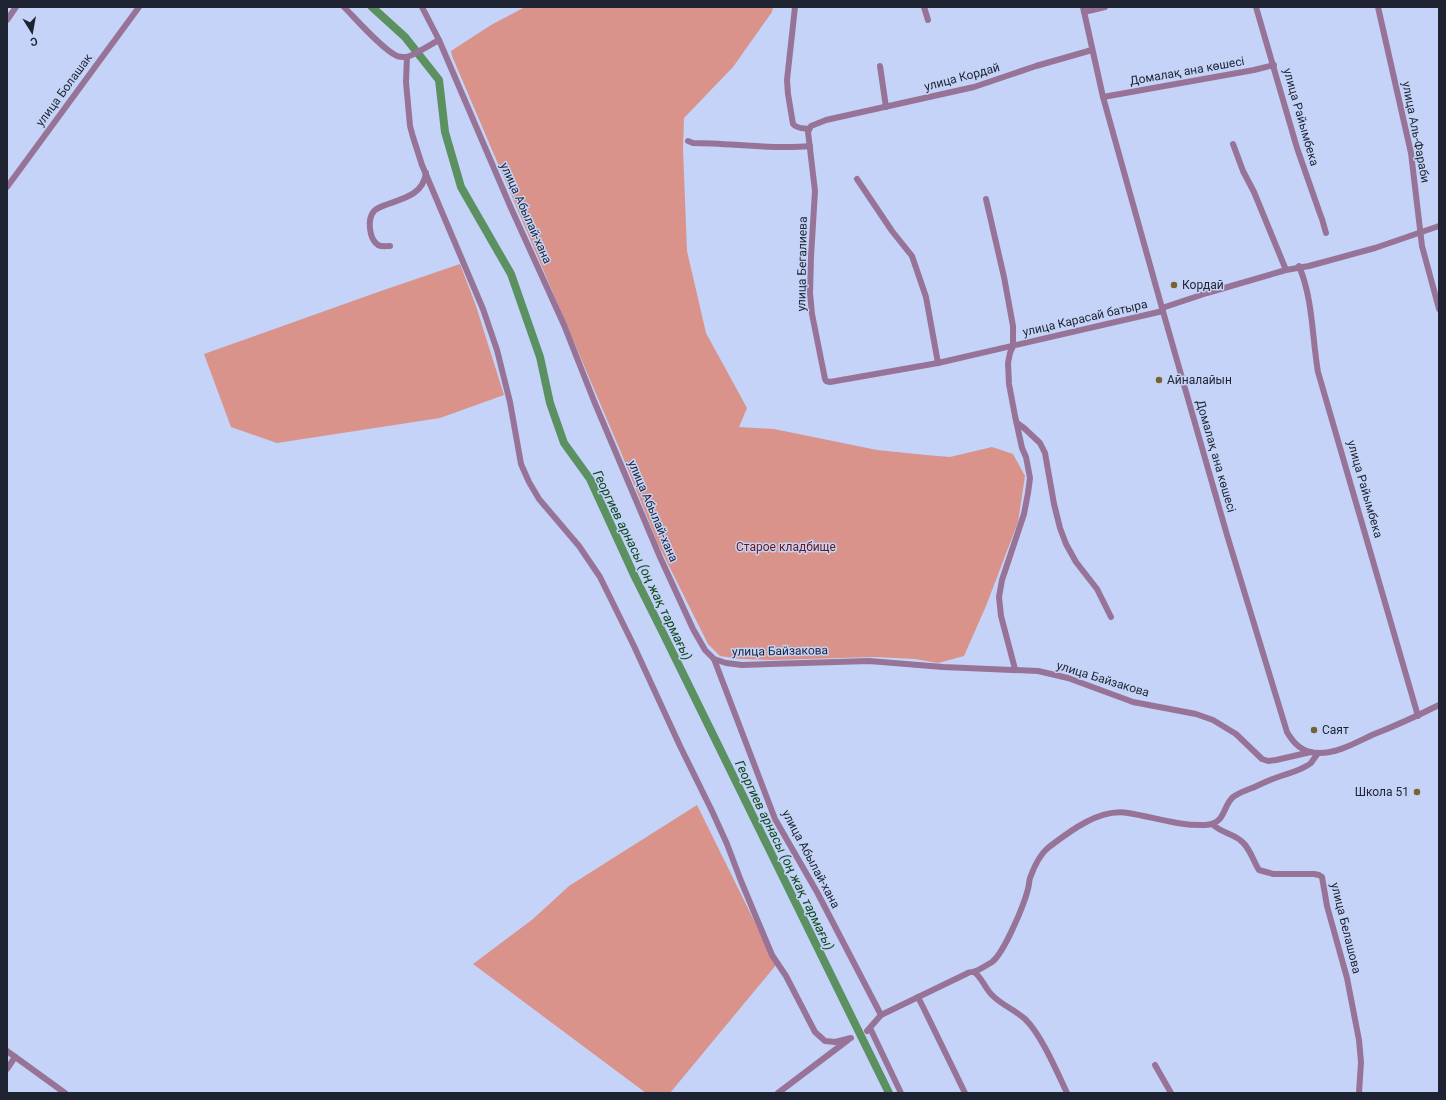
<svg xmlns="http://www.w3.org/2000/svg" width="1446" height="1100" viewBox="0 0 1446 1100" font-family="Roboto,sans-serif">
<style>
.green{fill:#d9938b}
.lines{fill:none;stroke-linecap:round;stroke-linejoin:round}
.canal{stroke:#5b9060;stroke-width:8}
.minor{stroke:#977497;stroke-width:6}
.poi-dot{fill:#776231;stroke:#c4d3f7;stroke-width:1.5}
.labels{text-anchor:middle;stroke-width:3;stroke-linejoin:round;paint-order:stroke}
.street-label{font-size:12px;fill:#1d2330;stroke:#c4d3f7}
.poi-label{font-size:12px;fill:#1d2330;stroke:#c4d3f7;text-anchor:start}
.park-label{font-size:12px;fill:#6d1615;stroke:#c4d3f7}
.water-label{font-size:13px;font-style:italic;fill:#0d4819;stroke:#c4d3f7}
</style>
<rect width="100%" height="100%" fill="#c4d3f7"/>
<g class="green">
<path d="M525,7H773L772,12L733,67L684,118L683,148L687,251L706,333L747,408L739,427L774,429L877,450L926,455L950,457L992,447L1013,454L1025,476L1018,522L986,606L964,656L938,663L915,659L875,657L771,660L740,659L720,656L708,644L658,544L620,450L452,56L451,51L491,25Z"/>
<path d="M460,264L476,306L504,395L440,418L277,443L231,427L204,354L378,292Z"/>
<path d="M697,805L776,965L670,1093H646L473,964L533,919L569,886Z"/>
</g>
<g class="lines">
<path class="canal" d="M372,7L405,37L439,80L445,132L461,187L511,274L540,357L550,403L564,443L590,479L635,577L664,635L889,1093"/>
<g class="minor">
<path d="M344,7C356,19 383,50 397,56C399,57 404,57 406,57C411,57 433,43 439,40"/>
<path d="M422,7L439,40L511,208L564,325L594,401L660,557L693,629L705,650L714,659L775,819L817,892L881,1015"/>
<path d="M795,7L787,80L788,94L793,124C797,129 804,128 809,129"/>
<path d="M924,7L928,20"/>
<path d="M1083,7L1103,97L1162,308L1227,535L1287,732C1294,744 1302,752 1317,753C1336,754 1355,743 1372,735C1395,726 1417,716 1439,705"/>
<path d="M1256,7L1297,148L1319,211L1322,219L1326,233"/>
<path d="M1378,7L1411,153L1422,246L1439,309"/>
<path d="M1084,12L1105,7"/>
<path d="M7,20L16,7"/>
<path d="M1092,50L1036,66L974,87L826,120L811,126L808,132L815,191L811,257L810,293L812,314L825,379L826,381L830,382L938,363L1163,311"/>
<path d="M407,57L406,82L410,126L413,137L422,165L483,309L497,350L510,402L521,464L529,482L539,499L579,546L600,577L633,644L680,746L712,811L727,844L741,881L772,955L786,976L815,1032L825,1041L835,1042L851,1038"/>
<path d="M880,66L886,107"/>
<path d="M1103,97L1254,70L1274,65"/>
<path d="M688,141L693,143C732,143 771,150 810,146"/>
<path d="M1233,144L1243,171L1254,192L1286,270"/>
<path d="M857,179L892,231L912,256L926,297L938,363"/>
<path d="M7,187L139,7"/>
<path d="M986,199L1004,277L1013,326V346L1010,353L1008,363L1009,384L1015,416L1022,448L1026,457L1030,478L1028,493L1024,514L1002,580L999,597L1001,616L1015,669"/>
<path d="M390,246C386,246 382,247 378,245C369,239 367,219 374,211C377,208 383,206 388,204C405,198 423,194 426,173"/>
<path d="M1299,266C1313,299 1312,337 1318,372L1418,716"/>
<path d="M1162,308L1207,293L1286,270L1309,266L1375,248L1439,226"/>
<path d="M1017,423L1024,428L1040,443L1045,453L1054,504L1060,528L1066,544L1076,562L1097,589L1111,617"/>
<path d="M714,659L726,663L742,665L869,661L943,667L1038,671L1068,678L1133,702L1196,714L1213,720L1236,734L1262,759L1268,761L1276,760L1311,752"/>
<path d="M1212,824C1220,832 1231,833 1240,840C1250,847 1253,861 1259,870L1273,874H1314L1319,875L1322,877L1327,906L1347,978L1359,1040L1361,1062L1359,1093"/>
<path d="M974,972C982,977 985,989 993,996C1002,1005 1015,1010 1025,1019C1041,1034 1057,1072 1067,1093"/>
<path d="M918,997L924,1009L965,1093"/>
<path d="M870,1028L901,1093"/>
<path d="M867,1031L881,1015L968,973C969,972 971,972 973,972C978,971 987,965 992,962C1004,953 1024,905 1028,889C1029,886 1029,881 1030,878C1034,867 1040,854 1049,847C1070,831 1100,808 1128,813C1153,817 1179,826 1205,825C1226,824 1222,807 1233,797C1239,793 1246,790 1252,788C1261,784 1269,780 1278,777C1289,773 1301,771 1311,763C1313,760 1316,756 1318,753"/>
<path d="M7,1051L65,1093"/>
<path d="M1155,1065L1171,1093"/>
<path d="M7,1069L15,1057"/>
<path d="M778,1093L848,1040"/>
</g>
</g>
<g class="poi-dot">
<circle cx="1174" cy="285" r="4"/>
<circle cx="1159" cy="380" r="4"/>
<circle cx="1314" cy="730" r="4"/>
<circle cx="1417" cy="792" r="4"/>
</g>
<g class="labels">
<g class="street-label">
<text transform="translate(1187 71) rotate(-10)" y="4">Домалақ ана көшесі</text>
<text transform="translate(962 77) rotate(-15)" y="4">улица Кордай</text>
<text transform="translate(64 90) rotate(-54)" y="4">улица Болашак</text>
<text transform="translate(1301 117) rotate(74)" y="4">улица Райымбека</text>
<text transform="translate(1416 132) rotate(79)" y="4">улица Аль-Фараби</text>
<text transform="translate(526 213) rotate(66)" y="4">улица Абылай-хана</text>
<text transform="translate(802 264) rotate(-89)" y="4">улица Бегалиева</text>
<text transform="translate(1085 318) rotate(-13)" y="4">улица Карасай батыра</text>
<text transform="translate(1216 456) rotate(74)" y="4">Домалақ ана көшесі</text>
<text transform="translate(1365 489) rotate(74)" y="4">улица Райымбека</text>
<text transform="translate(653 511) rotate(67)" y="4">улица Абылай-хана</text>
<text transform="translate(780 651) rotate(-1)" y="4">улица Байзакова</text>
<text transform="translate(1103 679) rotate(17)" y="4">улица Байзакова</text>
<text transform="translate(811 859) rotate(62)" y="4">улица Абылай-хана</text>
<text transform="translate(1346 928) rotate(76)" y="4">улица Белашова</text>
</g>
<g class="poi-label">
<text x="1182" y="289">Кордай</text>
<text x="1167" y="384">Айналайын</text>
<text x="1322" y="734">Саят</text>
<text x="1409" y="796" text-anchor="end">Школа 51</text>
</g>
<g class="park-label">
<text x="786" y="551">Старое кладбище</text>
</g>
<g class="water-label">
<text transform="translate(643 565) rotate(64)" y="5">Георгиев арнасы (оң жақ тармағы)</text>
<text transform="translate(785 855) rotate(64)" y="5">Георгиев арнасы (оң жақ тармағы)</text>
</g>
</g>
<rect width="1446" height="1100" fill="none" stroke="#1d2330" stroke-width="16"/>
<g transform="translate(32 32) rotate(169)" stroke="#c4d3f7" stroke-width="3" paint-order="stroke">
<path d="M0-3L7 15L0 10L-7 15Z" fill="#1d2330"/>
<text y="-6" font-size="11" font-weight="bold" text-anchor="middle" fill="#1d2330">С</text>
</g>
</svg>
